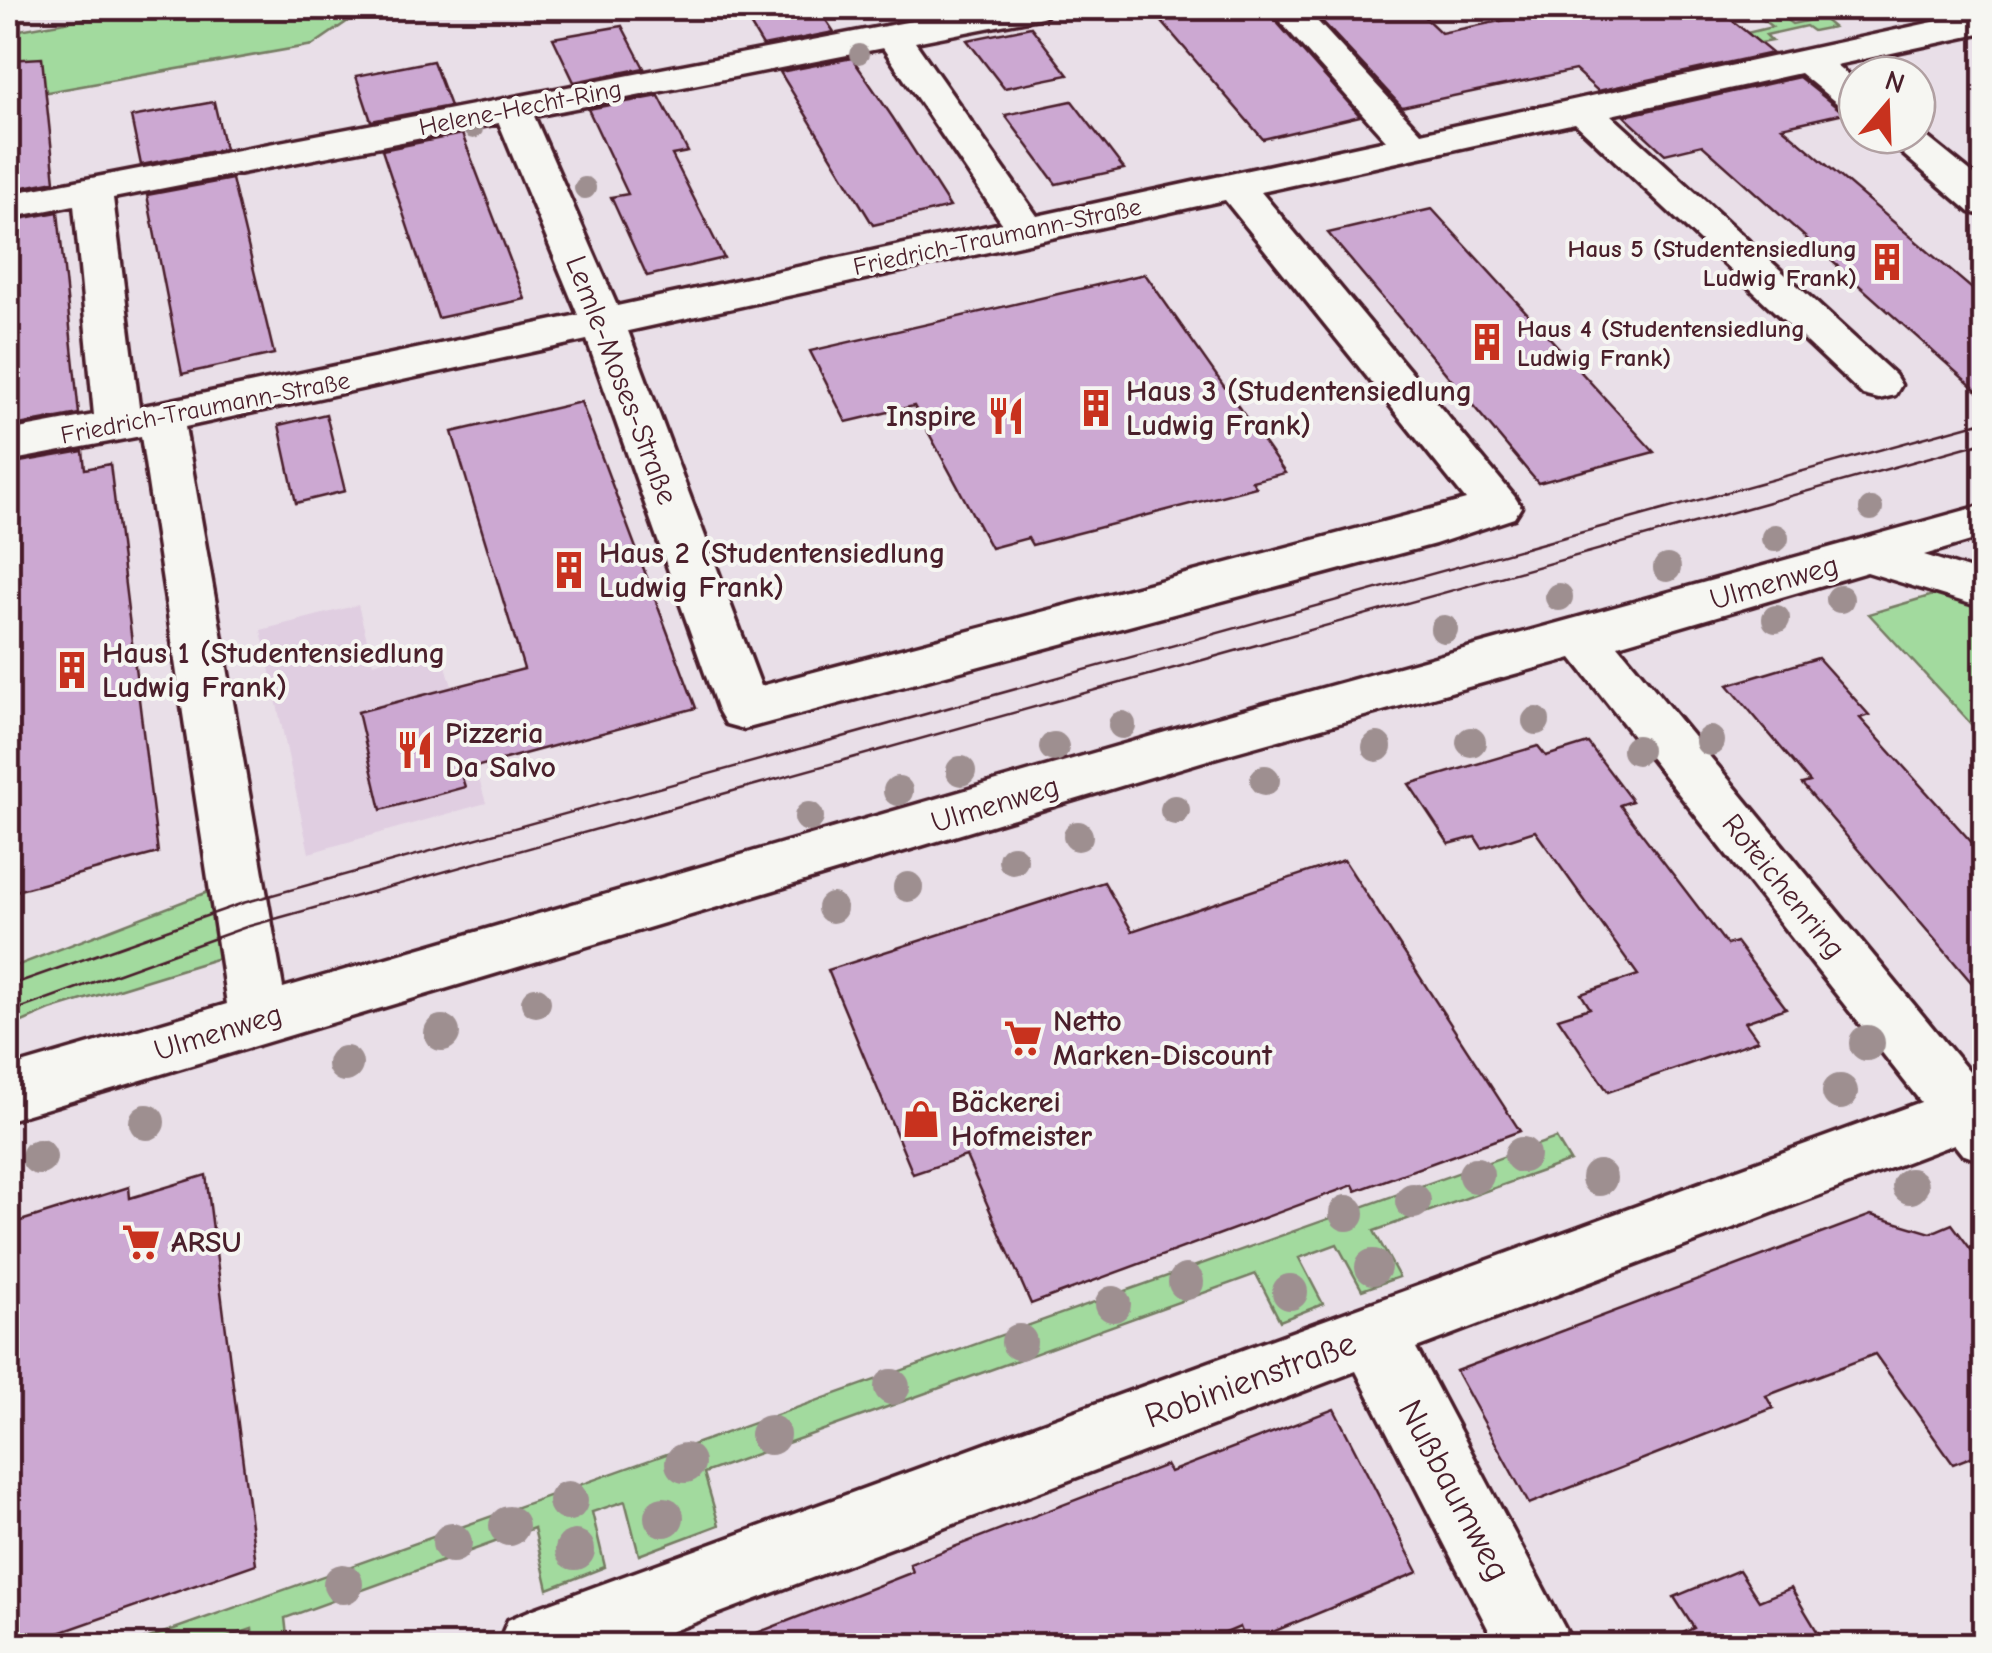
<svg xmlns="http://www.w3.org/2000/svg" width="1992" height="1653" viewBox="0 0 1992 1653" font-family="'Comic Neue',sans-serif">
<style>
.built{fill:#e0cee1}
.green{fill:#a2da9e;stroke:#767c64;stroke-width:2.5}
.building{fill:#cca8d2;stroke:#4a1f2b;stroke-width:2.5}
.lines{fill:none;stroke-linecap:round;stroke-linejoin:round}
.minor-casing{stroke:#4a1f2b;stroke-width:7}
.minor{fill:#f6f6f2;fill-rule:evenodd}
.tram{stroke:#4a1f2b;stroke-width:2.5}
.tree{fill:#9e8f90}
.labels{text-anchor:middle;stroke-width:8;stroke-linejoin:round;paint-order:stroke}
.far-street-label{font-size:25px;fill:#4a1f2b;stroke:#f6f6f2}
.far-poi-label{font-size:25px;font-weight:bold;fill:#4a1f2b;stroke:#f6f6f2;text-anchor:end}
.street-label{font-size:30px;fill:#4a1f2b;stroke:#f6f6f2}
.poi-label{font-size:30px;font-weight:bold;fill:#4a1f2b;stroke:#f6f6f2;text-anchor:start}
.near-street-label{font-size:35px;fill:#4a1f2b;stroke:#f6f6f2}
</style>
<rect width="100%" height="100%" fill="#e9dfe8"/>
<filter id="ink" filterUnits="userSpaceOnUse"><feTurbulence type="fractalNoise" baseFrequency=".01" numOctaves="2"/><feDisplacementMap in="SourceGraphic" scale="20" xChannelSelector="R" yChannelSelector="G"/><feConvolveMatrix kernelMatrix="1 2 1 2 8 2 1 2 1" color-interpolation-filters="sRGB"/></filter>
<g filter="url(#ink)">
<path class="built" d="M358,605L373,663L440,645L486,803L309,853L261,630Z"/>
<g class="green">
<path d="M145,8H432L351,19L313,45L8,99V32Z"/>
<path d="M1748,8H1771L1792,24L1822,18L1833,27L1813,31L1806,26L1766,35L1772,41L1755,44L1743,34L1772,27Z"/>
<path d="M1984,580V738L1869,614Z"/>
<path d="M213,890L219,958L50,1010L8,1028V969Z"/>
<path d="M1556,1138L1570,1161L1374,1231L1399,1277L1362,1290L1337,1244L1299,1258L1323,1304L1280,1321L1256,1274L704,1473L719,1525L639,1555L625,1501L592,1512L605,1567L548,1589L534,1528L285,1618L288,1645H254L252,1629L205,1645H129Z"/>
</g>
<g class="building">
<path d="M740,8H818L834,32L763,46Z"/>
<path d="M1150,8H1264L1360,116L1263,139Z"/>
<path d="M1310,8H1415L1441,33L1565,8H1717L1772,53L1598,91L1575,70L1402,107Z"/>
<path d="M622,26L644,68L574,82L553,38Z"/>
<path d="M1031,27L1068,75L1004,88L967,40Z"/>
<path d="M42,58L55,181L8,190V60Z"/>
<path d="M852,58L893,118L950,207L873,225L780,72Z"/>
<path d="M433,61L450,106L371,121L356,76Z"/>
<path d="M1799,77L1844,113L1782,127L1984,299V397L1702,145L1665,154L1624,116Z"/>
<path d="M659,96L688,152L672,155L724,258L647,276L611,197L628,194L588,109Z"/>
<path d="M1072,101L1124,169L1056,184L1005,115Z"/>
<path d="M214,102L225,149L141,165L131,117Z"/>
<path d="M462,134L525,299L438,318L382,150Z"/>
<path d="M232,179L274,354L182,374L147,195Z"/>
<path d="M1432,209L1654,452L1538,483L1328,233Z"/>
<path d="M58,212L79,414L8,427V221Z"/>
<path d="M1145,274L1285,473L1252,481L1256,487L1032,545L1028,538L991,548L914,406L846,422L810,351Z"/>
<path d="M581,402L696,708L460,771L465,787L381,810L358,712L524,669L452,432Z"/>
<path d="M326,414L345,491L296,503L279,425Z"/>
<path d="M83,451L85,469L110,464L158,853L8,893V464Z"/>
<path d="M1818,658L1869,715L1860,718L1984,856V997L1802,784L1810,782L1728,685Z"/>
<path d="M1588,743L1632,801L1620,805L1727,945L1736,942L1786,1008L1745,1022L1758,1040L1608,1092L1558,1018L1590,1008L1581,994L1638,975L1535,831L1482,848L1475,837L1449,844L1409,784L1538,746L1546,756Z"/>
<path d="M1344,860L1520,1131L1356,1191L1353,1185L1031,1304L966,1156L913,1174L828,970L1104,882L1132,931Z"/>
<path d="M206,1175L256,1564L22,1646H8V1225L129,1187L130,1198Z"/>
<path d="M1871,1215L1931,1233L1952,1224L1984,1267V1452L1953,1464L1875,1354L1766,1396L1773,1408L1529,1504L1456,1371Z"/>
<path d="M1334,1409L1418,1572L1246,1643L1240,1627L1195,1646H735L734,1642L913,1572L910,1564L1166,1465L1170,1472Z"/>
<path d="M1739,1570L1759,1601L1791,1588L1826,1646H1655L1694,1628L1674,1597Z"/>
</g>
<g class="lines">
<g class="minor-casing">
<g id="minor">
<path d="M980,8H1051L1046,16L1033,19L915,42L1037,216L1386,140L1268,8H1305L1421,133L1984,11V33L1836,65L1857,82V112L1844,109L1800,73L1611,115L1895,375L1901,385L1895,395L1879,399L1863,395L1575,123L1261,192L1514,496L1521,507L1514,518L1435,544L744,729L726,724L718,710L587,340L185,427L283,988L1214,718L1984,505V537L1924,555L1984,574V608L1867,572L1618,645L1984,1090V1162L1962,1154L1954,1144L1416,1348L1574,1646H1497L1356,1371L633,1646H497L508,1620L534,1609L1921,1102L1572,658L1214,758L8,1120V1068L227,1004L141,436L8,461V431L94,415L74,205L8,218V194ZM883,48L1002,223L617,306L534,116ZM499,123L578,315L139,407L113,198ZM1225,200L1466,500L761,686L628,331Z"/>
<path d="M1917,129L1984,183V215L1970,212L1881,135H1917Z"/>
</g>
</g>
<use href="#minor" class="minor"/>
<g class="tram">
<path d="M8,986L243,903L1984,421"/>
<path d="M8,1013L246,927L1984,442"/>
</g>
</g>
<g class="tree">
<circle cx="859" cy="54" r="10"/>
<circle cx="473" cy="129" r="10"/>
<circle cx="585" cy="188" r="11"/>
<circle cx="1871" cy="509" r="12"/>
<circle cx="1775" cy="538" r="14"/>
<circle cx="1667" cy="568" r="14"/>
<circle cx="1559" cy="597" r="14"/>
<circle cx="1840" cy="599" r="14"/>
<circle cx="1776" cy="619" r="14"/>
<circle cx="1444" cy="629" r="14"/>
<circle cx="1536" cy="721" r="14"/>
<circle cx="1122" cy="725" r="14"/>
<circle cx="1710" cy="741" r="15"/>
<circle cx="1471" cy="742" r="15"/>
<circle cx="1054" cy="747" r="15"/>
<circle cx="1377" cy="747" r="15"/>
<circle cx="1637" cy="750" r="15"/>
<circle cx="961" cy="771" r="15"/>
<circle cx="1265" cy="780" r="15"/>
<circle cx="898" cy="791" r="15"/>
<circle cx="1175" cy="810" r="15"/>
<circle cx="809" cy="817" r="15"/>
<circle cx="1078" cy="836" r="15"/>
<circle cx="1013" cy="860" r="15"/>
<circle cx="908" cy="887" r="15"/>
<circle cx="832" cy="908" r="15"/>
<circle cx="536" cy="1002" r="15"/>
<circle cx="442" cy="1033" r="18"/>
<circle cx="1867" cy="1043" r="18"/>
<circle cx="345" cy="1064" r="18"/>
<circle cx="1840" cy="1092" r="18"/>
<circle cx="147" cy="1122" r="18"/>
<circle cx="1522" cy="1155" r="18"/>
<circle cx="39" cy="1157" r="18"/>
<circle cx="1476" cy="1175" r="18"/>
<circle cx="1599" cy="1178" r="18"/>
<circle cx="1910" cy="1186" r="18"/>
<circle cx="1413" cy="1201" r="18"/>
<circle cx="1347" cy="1213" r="18"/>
<circle cx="1373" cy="1267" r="18"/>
<circle cx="1186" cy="1282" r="18"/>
<circle cx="1290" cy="1292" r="18"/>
<circle cx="1113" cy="1304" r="18"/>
<circle cx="1019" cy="1342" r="18"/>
<circle cx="892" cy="1387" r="18"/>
<circle cx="770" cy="1435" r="20"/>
<circle cx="685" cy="1463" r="20"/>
<circle cx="568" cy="1501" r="20"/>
<circle cx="664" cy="1517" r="20"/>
<circle cx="509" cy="1526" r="20"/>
<circle cx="452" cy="1543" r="20"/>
<circle cx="575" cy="1550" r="20"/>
<circle cx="343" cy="1584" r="20"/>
</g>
</g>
<defs>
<g id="building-bare" transform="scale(3)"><path d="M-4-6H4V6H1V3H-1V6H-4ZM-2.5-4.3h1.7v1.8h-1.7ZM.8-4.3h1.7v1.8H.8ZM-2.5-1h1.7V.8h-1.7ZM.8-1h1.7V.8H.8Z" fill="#c8321e" stroke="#f6f6f2" stroke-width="2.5" paint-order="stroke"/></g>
<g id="restaurant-bare" transform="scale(3)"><path d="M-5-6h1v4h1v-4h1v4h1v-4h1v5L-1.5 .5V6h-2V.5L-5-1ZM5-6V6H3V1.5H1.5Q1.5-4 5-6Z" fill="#c8321e" stroke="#f6f6f2" stroke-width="2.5" paint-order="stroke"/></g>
<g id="supermarket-bare" transform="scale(3)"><path d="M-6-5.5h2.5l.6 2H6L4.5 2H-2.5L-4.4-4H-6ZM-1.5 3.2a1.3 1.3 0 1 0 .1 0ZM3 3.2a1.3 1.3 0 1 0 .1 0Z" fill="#c8321e" stroke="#f6f6f2" stroke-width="2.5" paint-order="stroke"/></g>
<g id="shop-bare" transform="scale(3)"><path d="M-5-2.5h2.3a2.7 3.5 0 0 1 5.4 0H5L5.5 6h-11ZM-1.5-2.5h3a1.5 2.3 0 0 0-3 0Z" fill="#c8321e" stroke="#f6f6f2" stroke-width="2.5" paint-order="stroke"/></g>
</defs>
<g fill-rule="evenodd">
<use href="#building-bare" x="1887" y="262"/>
<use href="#building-bare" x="1487" y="342"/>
<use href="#building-bare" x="1096" y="408"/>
<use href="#restaurant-bare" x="1006" y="416"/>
<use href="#building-bare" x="569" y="570"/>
<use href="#building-bare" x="72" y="670"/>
<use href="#restaurant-bare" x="415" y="750"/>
<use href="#supermarket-bare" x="1023" y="1038"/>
<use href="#shop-bare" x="921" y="1119"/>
<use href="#supermarket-bare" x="141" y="1242"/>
</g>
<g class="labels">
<g class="far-street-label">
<text transform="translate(520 107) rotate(-11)" y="9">Helene-Hecht-Ring</text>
<text transform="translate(997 236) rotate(-12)" y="9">Friedrich-Traumann-Straße</text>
<text transform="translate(205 407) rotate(-11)" y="9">Friedrich-Traumann-Straße</text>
</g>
<g class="far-poi-label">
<text x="1857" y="257">Haus 5 (Studentensiedlung<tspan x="1857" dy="29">Ludwig Frank)</tspan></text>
<text x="1517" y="337" text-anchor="start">Haus 4 (Studentensiedlung<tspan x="1517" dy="29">Ludwig Frank)</tspan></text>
</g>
<g class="street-label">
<text transform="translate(622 380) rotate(69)" y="10">Lemle-Moses-Straße</text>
<text transform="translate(1774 582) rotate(-16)" y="10">Ulmenweg</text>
<text transform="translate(995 804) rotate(-17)" y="10">Ulmenweg</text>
<text transform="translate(1784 886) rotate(51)" y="10">Roteichenring</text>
<text transform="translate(218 1032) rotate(-17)" y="10">Ulmenweg</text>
</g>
<g class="poi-label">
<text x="1126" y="401">Haus 3 (Studentensiedlung<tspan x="1126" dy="34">Ludwig Frank)</tspan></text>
<text x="976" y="426" text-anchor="end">Inspire</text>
<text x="599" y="563">Haus 2 (Studentensiedlung<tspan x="599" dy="34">Ludwig Frank)</tspan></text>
<text x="102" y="663">Haus 1 (Studentensiedlung<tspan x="102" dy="34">Ludwig Frank)</tspan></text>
<text x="445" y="743">Pizzeria<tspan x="445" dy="34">Da Salvo</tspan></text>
<text x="1053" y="1031">Netto<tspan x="1053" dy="34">Marken-Discount</tspan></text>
<text x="951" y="1112">Bäckerei<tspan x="951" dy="34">Hofmeister</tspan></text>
<text x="171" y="1252">ARSU</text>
</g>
<g class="near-street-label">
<text transform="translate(1250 1379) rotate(-20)" y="12">Robinienstraße</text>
<text transform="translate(1455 1490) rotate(62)" y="12">Nußbaumweg</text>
</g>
</g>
<rect width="1992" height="1653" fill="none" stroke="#f6f6f2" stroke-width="40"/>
<rect x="20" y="20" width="1952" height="1613" fill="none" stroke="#4a1f2b" stroke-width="4" filter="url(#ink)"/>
<g transform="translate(1887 105) rotate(19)"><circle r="48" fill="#f6f6f2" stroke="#b1a0a2" stroke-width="2.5"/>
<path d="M0-8L18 38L0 25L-18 38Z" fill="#c8321e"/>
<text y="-15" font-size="28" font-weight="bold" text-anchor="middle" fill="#4a1f2b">N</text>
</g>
</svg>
